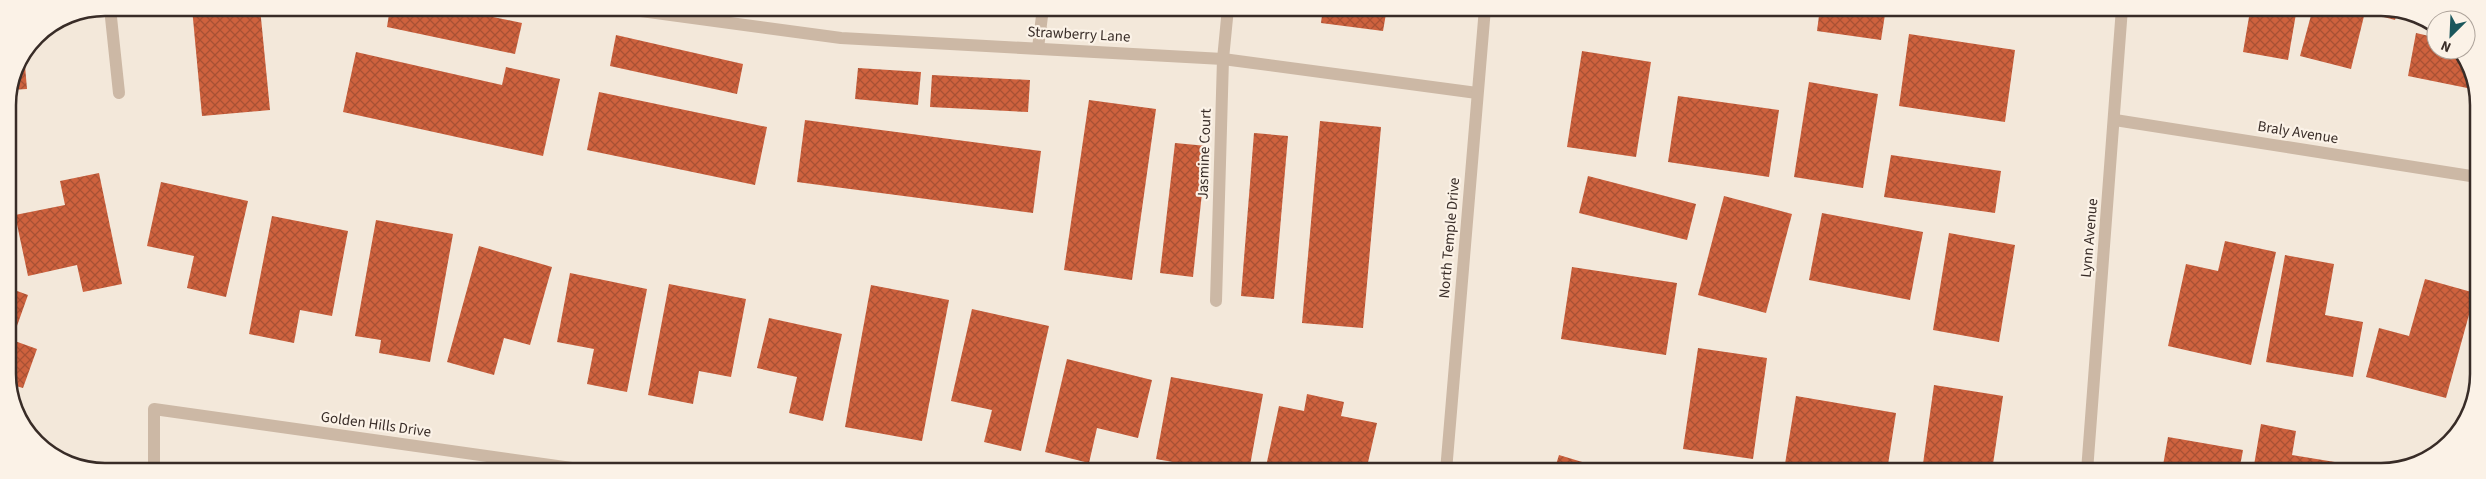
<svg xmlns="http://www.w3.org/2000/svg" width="2486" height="479" viewBox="0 0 2486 479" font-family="'Source Sans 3',sans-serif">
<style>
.building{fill:url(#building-cross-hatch)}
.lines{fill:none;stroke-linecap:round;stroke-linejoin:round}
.street{stroke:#ccb8a5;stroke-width:12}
.labels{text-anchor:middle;stroke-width:4.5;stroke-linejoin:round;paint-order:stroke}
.street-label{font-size:15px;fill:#382c27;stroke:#fbf2e7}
.rim{fill:none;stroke:#382c27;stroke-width:2.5}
</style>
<defs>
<pattern id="building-cross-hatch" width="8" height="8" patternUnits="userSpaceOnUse" patternTransform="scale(1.25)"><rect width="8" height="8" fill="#ce623e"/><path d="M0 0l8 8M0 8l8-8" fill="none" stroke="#a85134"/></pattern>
</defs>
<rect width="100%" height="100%" fill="#f3e8da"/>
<g class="building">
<path d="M192,8H260L270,110L202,116Z"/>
<path d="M390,8H449L522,23L515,54L387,27Z"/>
<path d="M1116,8H1150V13Z"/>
<path d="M1323,8H1387L1383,31L1321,23Z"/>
<path d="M1820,8H1886L1881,40L1817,31Z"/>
<path d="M2210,8H2297L2288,60L2243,52L2249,17L2210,11Z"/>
<path d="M2313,8H2394L2398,10L2395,20L2365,12L2351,69L2300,56Z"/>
<path d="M2431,25L2436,28V50H2456L2477,86V90L2408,76L2416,33L2429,36Z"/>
<path d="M1909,34L2015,50L2005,122L1899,106Z"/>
<path d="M616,35L743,64L737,94L610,66Z"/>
<path d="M1582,51L1651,62L1636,157L1567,147Z"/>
<path d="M356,52L502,85L506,67L560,79L543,156L343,112Z"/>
<path d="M24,54L27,89L11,90L15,68Z"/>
<path d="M858,68L921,72L918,105L855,99Z"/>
<path d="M932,75L1030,80L1028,112L930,107Z"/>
<path d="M1809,82L1878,94L1863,188L1794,177Z"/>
<path d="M599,92L767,127L755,185L587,150Z"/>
<path d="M1678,96L1779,110L1769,177L1668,162Z"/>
<path d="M1089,100L1156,109L1132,280L1064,270Z"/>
<path d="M805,120L1041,151L1033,213L797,182Z"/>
<path d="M1320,121L1381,127L1363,328L1302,323Z"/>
<path d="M1254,133L1288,136L1274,299L1241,296Z"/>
<path d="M1175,143L1207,146L1193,277L1160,273Z"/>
<path d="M1891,155L2001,171L1995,213L1884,197Z"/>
<path d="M99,173L122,284L83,292L77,265L28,276L15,215L65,205L60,181Z"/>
<path d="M1588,176L1696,204L1687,240L1579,213Z"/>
<path d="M161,182L248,201L226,297L187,288L194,256L147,246Z"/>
<path d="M1724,196L1792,214L1766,313L1698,295Z"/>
<path d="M1822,213L1923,232L1910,300L1809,280Z"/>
<path d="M272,216L348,231L332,316L300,310L294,343L249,334Z"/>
<path d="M376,220L453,234L430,362L379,353L381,340L355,336Z"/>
<path d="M1949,233L2015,245L1999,342L1933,330Z"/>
<path d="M2225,241L2276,252L2251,365L2168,346L2186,264L2218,271Z"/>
<path d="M479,246L552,267L530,345L504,338L494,375L447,362Z"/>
<path d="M2285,255L2334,264L2325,315L2363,322L2353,377L2266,362Z"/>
<path d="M1572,267L1677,283L1666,355L1561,339Z"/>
<path d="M570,273L647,289L627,392L587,384L594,349L557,342Z"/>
<path d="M2425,279L2475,293L2446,398L2366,377L2379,328L2409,336Z"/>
<path d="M669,284L746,299L731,377L699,371L693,404L648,395Z"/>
<path d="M871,285L949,300L922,441L845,427Z"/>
<path d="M9,288L28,295L12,340L37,349L23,388L9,384Z"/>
<path d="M972,309L1049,326L1021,451L984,442L992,410L951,401Z"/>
<path d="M769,318L842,334L823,421L789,413L797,377L757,368Z"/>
<path d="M1698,348L1767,358L1753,459L1683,449Z"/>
<path d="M1067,359L1152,380L1138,438L1097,428L1089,463L1045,452Z"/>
<path d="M1171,377L1263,394L1249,471H1200L1201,467L1156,459Z"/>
<path d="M1934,385L2003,396L1992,471H1922Z"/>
<path d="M1307,394L1344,402L1341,416L1377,423L1366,471H1265L1279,406L1304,411Z"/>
<path d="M1796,396L1896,413L1887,471H1832L1785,464Z"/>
<path d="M2261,424L2296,431L2292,455L2341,463L2340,471H2253Z"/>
<path d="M2168,437L2243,450L2239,471H2162Z"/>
<path d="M1559,455L1612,471H1554Z"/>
</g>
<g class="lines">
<g class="street">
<path d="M110,8L119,93"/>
<path d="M619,8L841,38L1223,59L1477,93"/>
<path d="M1038,48L1043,8"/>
<path d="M2115,120L2477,177"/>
<path d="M1216,301L1223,59L1228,8"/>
<path d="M154,471V409L593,471"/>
<path d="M1446,471L1485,8"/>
<path d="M2087,471L2122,8"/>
</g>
</g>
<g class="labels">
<g class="street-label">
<text transform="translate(1079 34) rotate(3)" y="5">Strawberry Lane</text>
<text transform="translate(2298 132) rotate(9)" y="5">Braly Avenue</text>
<text transform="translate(1204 154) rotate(-88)" y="5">Jasmine Court</text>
<text transform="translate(1449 238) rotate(-85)" y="5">North Temple Drive</text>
<text transform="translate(2089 238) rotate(-85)" y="5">Lynn Avenue</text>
<text transform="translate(376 424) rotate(8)" y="5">Golden Hills Drive</text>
</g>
</g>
<path d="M0 0H2486V479H0ZM105 16H2381A89 89 0 0 1 2470 105V374A89 89 0 0 1 2381 463H105A89 89 0 0 1 16 374V105A89 89 0 0 1 105 16Z" fill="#fbf2e7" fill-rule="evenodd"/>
<path class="rim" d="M105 16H2381A89 89 0 0 1 2470 105V374A89 89 0 0 1 2381 463H105A89 89 0 0 1 16 374V105A89 89 0 0 1 105 16Z"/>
<g transform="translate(2451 35) rotate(204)"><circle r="24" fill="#fbf2e7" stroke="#ada39a"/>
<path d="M0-4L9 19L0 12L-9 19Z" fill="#1a575c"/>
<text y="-8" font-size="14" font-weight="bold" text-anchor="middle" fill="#382c27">N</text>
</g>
</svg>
